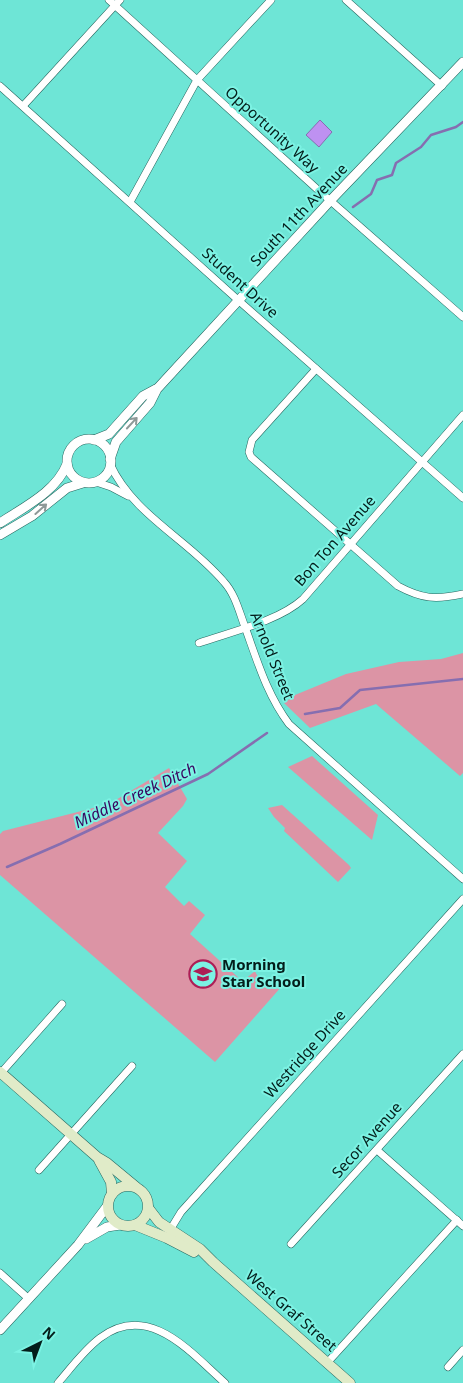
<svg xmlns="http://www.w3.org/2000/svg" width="463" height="1383" viewBox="0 0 463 1383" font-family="'Noto Sans',sans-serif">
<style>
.green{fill:#dc94a5}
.water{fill:#be91f1;stroke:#866eb0}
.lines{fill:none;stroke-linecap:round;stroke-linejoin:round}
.stream{stroke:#866eb0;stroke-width:2.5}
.minor-casing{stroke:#27675f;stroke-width:8}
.tertiary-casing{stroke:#27675f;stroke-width:10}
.secondary-casing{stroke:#27675f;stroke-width:11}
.minor{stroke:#fff;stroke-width:7}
.tertiary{stroke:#fff;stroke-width:9}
.secondary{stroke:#e0ebc8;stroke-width:10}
.oneway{stroke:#8e9998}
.labels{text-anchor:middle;stroke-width:4;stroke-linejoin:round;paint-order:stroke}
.street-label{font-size:15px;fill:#031d1a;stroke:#7cf2e3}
.poi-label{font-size:15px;font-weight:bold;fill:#031d1a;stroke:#7cf2e3;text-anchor:start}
.water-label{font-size:16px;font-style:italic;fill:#3a065f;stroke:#7cf2e3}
</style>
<rect width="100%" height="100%" fill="#6ee5d6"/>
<g class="green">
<path d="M463,653V773L460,776L376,704L310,728L284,703L295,695L346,674L399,662L441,659Z"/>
<path d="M312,756L378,815L372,840L288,767Z"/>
<path d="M169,768L187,799L183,806L158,833L187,861L165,887L184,906L189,901L205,915L190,934L240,979L244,980L255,971C260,985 274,979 282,986L215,1062L0,875V834L3,831L109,804Z"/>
<path d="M282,805L349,865L351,868L338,882L284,831L285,828L274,817L268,808Z"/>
</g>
<path class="water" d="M320,120L332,132L319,147L306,135Z"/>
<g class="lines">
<g class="stream">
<path d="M353,207L371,194L377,180L392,175L396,163L421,147L431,135L456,127L463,122"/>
<path d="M305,714L340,708L360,690L463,679"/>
<path d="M7,867L60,844L208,774L267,733"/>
</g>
<g class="minor-casing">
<g id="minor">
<path d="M109,0L317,189L463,317"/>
<path d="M346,0L442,86"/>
<path d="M0,86L238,300L463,498"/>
<path d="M23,106L120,0"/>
<path d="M130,202L197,80L271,0"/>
<path d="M316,369L252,440L249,452L251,457L398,586C422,599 436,600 463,594"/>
<path d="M110,464C133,515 189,540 224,582C235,594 239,611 245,627C257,660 267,695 289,724L463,879"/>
<path d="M96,482L111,487L128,496"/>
<path d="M199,643C231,632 279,621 303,599L463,415"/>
<path d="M0,1074L62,1004"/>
<path d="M377,1150L463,1226"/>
<path d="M39,1170L132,1066"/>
<path d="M170,1230L181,1212L463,899"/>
<path d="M291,1244L463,1054"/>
<path d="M0,1273L29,1299"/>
<path d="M327,1363L457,1220"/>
<path d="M448,1367L463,1350"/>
<path d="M58,1383C71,1368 84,1350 100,1338C149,1301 191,1353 225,1383"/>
</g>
</g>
<g class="tertiary-casing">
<g id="tertiary">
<circle cx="89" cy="461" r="22"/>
<path d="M94,440L109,434L143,396L156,389"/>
<path d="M110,459L116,442L150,403L157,389L330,201L463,62"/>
<path d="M0,523C24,507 56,492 67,464"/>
<path d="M0,535L32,516L67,488L83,483"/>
<path d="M86,1239L107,1227L120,1225"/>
<path d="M0,1330L78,1245L108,1205"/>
</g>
</g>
<g class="secondary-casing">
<g id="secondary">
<path d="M0,1072L97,1157L107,1163L136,1187"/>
<path d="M99,1160L111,1182L112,1194"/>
<circle cx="128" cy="1206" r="20"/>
<path d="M149,1209L159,1222L200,1249L213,1262L350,1383"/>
<path d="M135,1225L167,1238L194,1252"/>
</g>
</g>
<use href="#minor" class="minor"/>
<use href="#tertiary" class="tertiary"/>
<use href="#secondary" class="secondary"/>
</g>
<defs><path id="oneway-shaft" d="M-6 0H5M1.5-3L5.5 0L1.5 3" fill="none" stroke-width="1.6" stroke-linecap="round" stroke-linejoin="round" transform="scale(1.25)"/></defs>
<g class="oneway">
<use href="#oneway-shaft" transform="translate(132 423) rotate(-47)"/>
<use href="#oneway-shaft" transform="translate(41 509) rotate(-42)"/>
</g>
<defs>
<g id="school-ring" transform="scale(1.4375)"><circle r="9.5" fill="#7cf2e3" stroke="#ad1e55" stroke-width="1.5"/><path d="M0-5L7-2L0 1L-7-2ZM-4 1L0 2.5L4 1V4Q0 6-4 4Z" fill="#ad1e55"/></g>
</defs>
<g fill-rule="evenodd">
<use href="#school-ring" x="203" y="974"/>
</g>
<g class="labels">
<g class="street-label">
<text transform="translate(272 130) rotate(42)" y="5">Opportunity Way</text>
<text transform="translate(299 215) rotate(-47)" y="5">South 11th Avenue</text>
<text transform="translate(240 283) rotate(42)" y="5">Student Drive</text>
<text transform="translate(335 541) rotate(-49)" y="5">Bon Ton Avenue</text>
<text transform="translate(272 656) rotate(68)" y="5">Arnold Street</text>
<text transform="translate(305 1054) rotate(-48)" y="5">Westridge Drive</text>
<text transform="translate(367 1140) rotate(-48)" y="5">Secor Avenue</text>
<text transform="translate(291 1311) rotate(41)" y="5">West Graf Street</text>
</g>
<g class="poi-label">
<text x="222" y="970">Morning<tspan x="222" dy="17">Star School</tspan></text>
</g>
<g class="water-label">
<text transform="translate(135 795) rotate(-25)" y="6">Middle Creek Ditch</text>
</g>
</g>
<g transform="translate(40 1343) rotate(42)" stroke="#7cf2e3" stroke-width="4" paint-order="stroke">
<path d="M0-4L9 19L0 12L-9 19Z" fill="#031d1a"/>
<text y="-8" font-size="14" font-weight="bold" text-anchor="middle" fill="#031d1a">N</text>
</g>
</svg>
